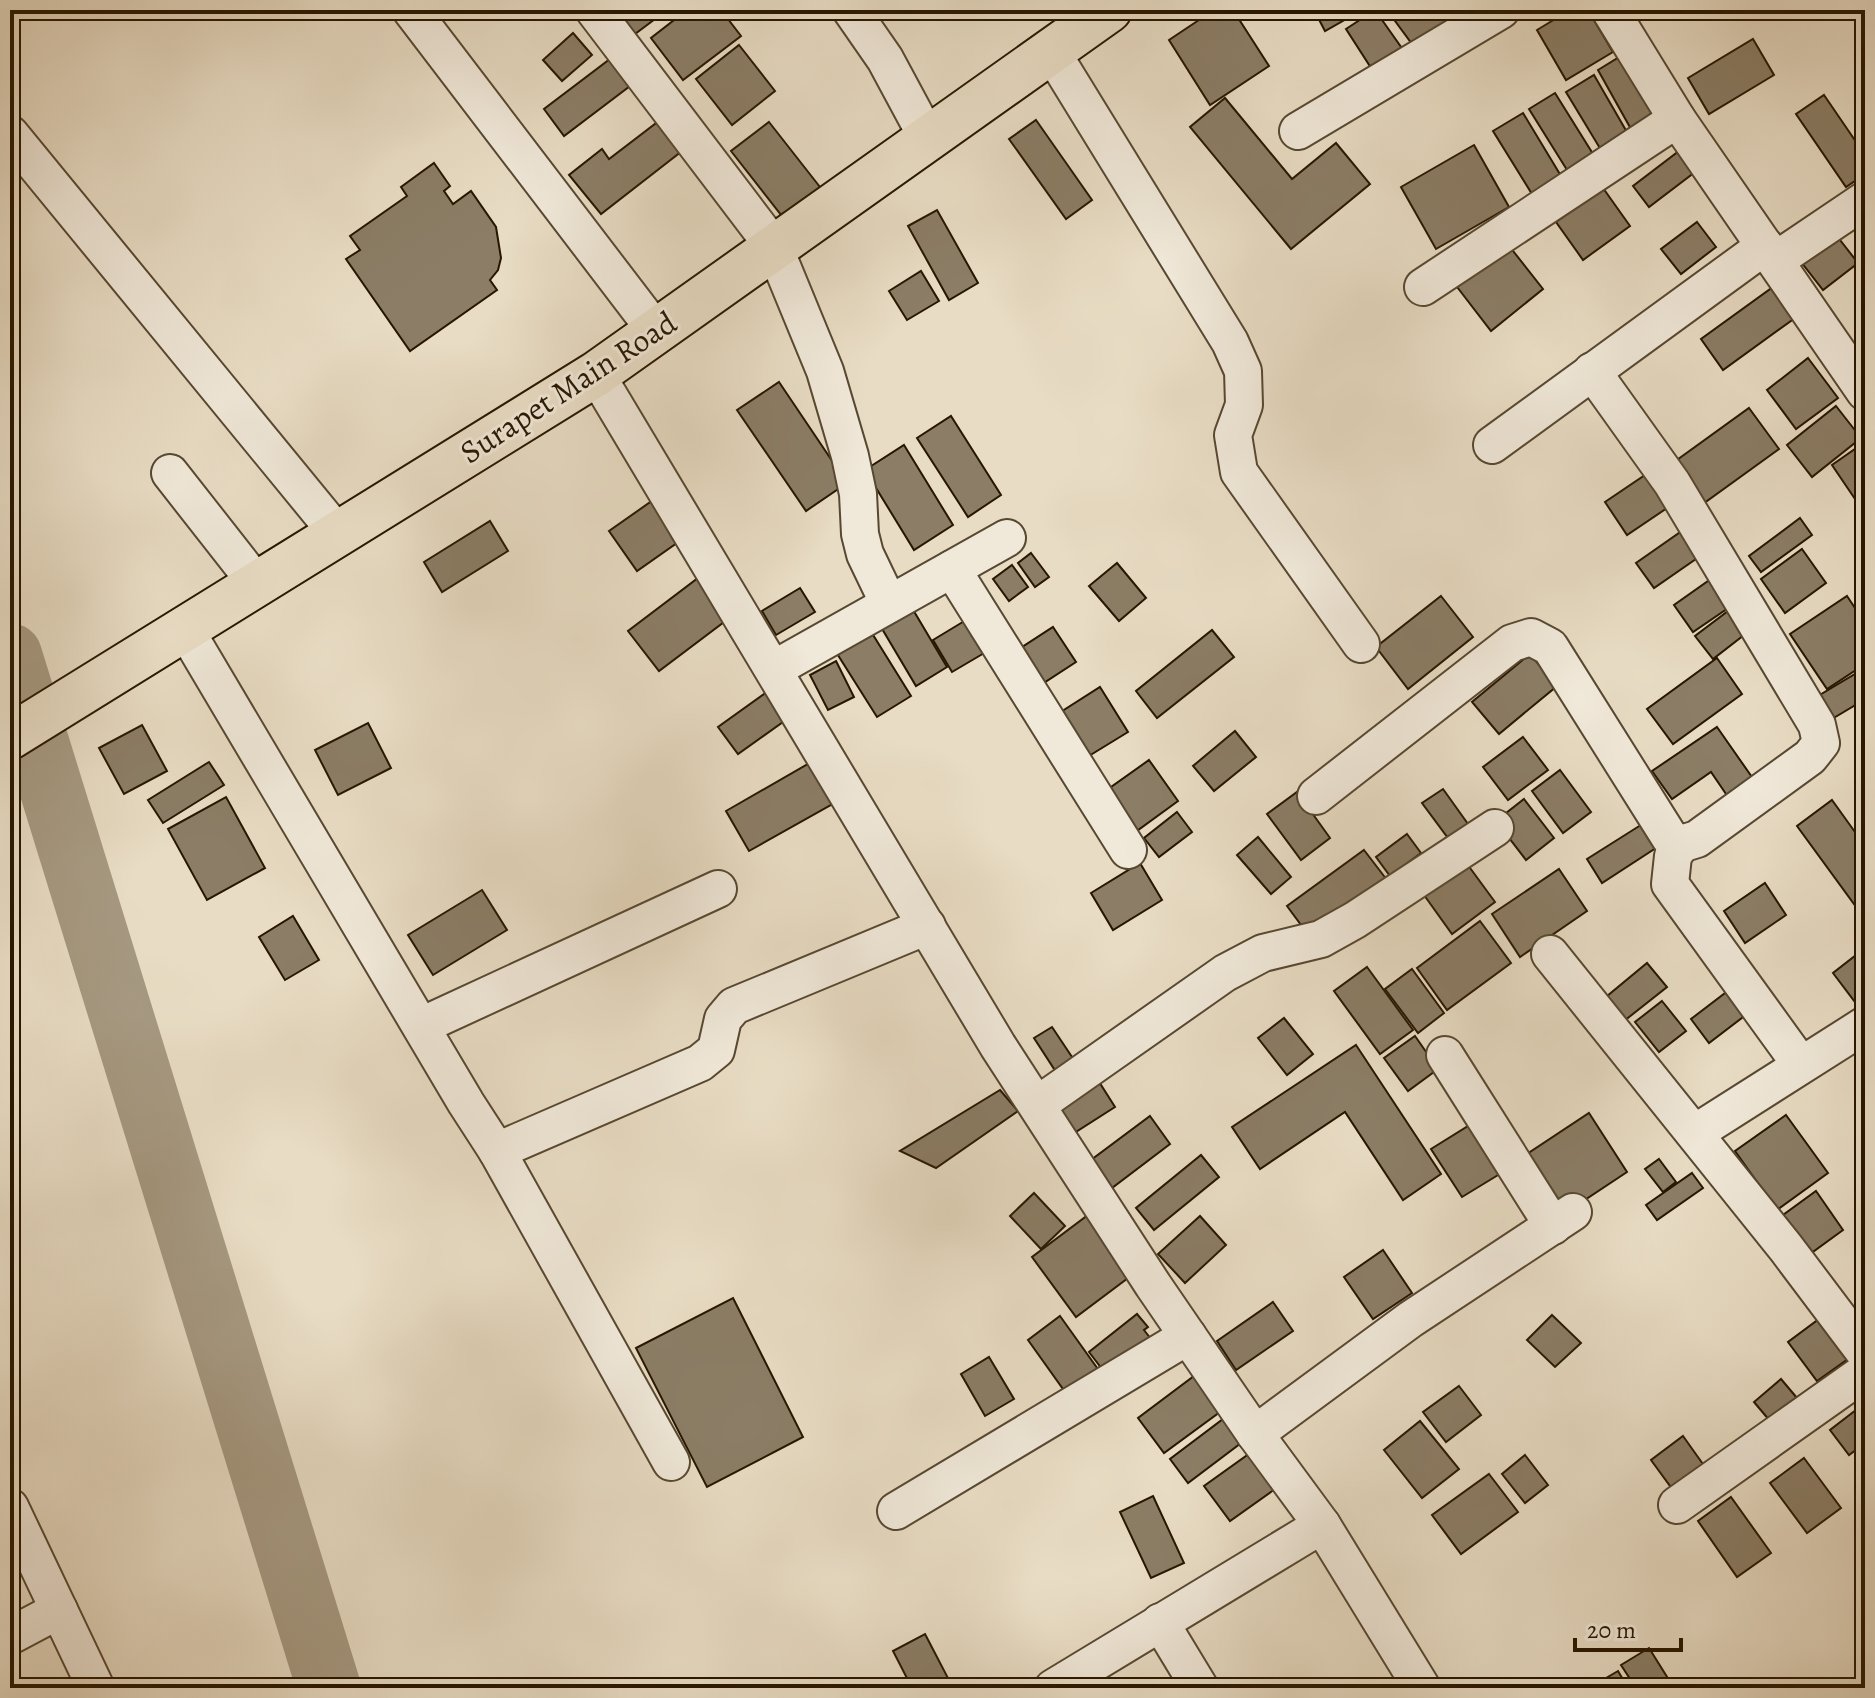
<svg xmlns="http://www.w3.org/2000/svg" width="1875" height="1698" viewBox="0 0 1875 1698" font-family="Alegreya,serif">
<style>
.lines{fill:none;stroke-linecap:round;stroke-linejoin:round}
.river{stroke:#a69981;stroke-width:64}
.building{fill:#8b7d66;stroke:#271600;stroke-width:2}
.minor-casing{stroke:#574831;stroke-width:40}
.major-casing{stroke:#271600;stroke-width:48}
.minor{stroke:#f0e8d9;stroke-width:36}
.major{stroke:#e8dcc4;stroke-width:44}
.labels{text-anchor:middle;stroke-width:6;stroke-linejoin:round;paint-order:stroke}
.street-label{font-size:32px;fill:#271600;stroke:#f0e8d9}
</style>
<rect width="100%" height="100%" fill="#e8dcc4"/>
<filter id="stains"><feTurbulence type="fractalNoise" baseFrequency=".0025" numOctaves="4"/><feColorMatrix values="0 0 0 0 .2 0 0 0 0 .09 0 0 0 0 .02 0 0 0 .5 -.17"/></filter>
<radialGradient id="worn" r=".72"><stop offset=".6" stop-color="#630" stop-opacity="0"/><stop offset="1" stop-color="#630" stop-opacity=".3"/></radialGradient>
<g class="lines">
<path class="river" d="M10,655L329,1688"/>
</g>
<g class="building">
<path d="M616,10H667L631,37Z"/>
<path d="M687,10H721L741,36L683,80L651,38Z"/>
<path d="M1214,10H1233L1269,66L1210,105L1169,40Z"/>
<path d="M1314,10H1362L1325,31Z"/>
<path d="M1375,10L1406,54L1375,74L1346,29Z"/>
<path d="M1387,10H1467L1415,48Z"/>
<path d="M1570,10H1588L1613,52L1566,80L1537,30Z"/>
<path d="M573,33L592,55L562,81L543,60Z"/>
<path d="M1753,39L1774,75L1709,114L1688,78Z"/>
<path d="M739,45L775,91L732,125L696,79Z"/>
<path d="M1621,56L1655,115L1631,129L1598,70Z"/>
<path d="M610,59L630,86L564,136L544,109Z"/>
<path d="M1594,75L1628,134L1601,150L1566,92Z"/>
<path d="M1555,93L1593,154L1567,170L1529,109Z"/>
<path d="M1824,95L1865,155V174L1846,187L1796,114Z"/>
<path d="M1225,98L1292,179L1336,143L1370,184L1291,249L1190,127Z"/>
<path d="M1523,113L1561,176L1532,194L1493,131Z"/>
<path d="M668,114L691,144L601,214L569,175L602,149L609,159Z"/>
<path d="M1036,120L1092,200L1066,219L1009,139Z"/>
<path d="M769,122L827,196L789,225L731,151Z"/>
<path d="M1474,145L1509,207L1436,249L1401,187Z"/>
<path d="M1679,151L1695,172L1649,207L1633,186Z"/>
<path d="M434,163L450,186L444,191L453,204L471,191L496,227L501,258L498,270L490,280L497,290L410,351L346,259L360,250L350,236L407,196L401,187Z"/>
<path d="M1603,188L1630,226L1583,260L1556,222Z"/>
<path d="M937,210L978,283L949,300L908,226Z"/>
<path d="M1697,222L1716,247L1681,274L1661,249Z"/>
<path d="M1833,231L1858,263L1823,290L1798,258Z"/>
<path d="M1506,242L1543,289L1491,331L1454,283Z"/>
<path d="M921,271L939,301L907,320L889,291Z"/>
<path d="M1773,287L1795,318L1723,370L1701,339Z"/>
<path d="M1808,358L1838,398L1796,429L1767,390Z"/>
<path d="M779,382L847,483L806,511L737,410Z"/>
<path d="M1836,406L1861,438L1812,477L1787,445Z"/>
<path d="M1749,408L1779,449L1700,506L1670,465Z"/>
<path d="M951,416L1001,495L968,517L917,438Z"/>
<path d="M1865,442V497L1857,502L1832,465Z"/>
<path d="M904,445L953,525L914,550L865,470Z"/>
<path d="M1654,469L1676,502L1627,535L1605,502Z"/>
<path d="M656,498L684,538L637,571L609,531Z"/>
<path d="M1800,518L1812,535L1761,572L1749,556Z"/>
<path d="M490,521L508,551L442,592L424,562Z"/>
<path d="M1689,526L1706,552L1654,588L1636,563Z"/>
<path d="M1802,549L1826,583L1785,613L1761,579Z"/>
<path d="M1031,553L1049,577L1035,587L1018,563Z"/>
<path d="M1117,563L1146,598L1119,621L1089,586Z"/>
<path d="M1012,565L1028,587L1009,601L993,579Z"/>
<path d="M1718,574L1737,602L1693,632L1674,605Z"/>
<path d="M698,578L728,619L659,671L628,631Z"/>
<path d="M800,588L815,612L776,635L762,611Z"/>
<path d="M1441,596L1473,637L1408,689L1376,647Z"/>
<path d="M1847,596L1865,623V664L1827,689L1790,634Z"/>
<path d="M1736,605L1753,628L1713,659L1695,636Z"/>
<path d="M912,608L947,667L916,686L881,627Z"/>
<path d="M971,617L991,649L952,672L933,640Z"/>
<path d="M1053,627L1076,662L1039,686L1016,651Z"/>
<path d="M870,630L911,696L877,717L836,652Z"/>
<path d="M1212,630L1234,657L1157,718L1136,691Z"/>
<path d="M1530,654L1557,686L1499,734L1472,702Z"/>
<path d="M1717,658L1742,694L1673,744L1647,709Z"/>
<path d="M836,661L854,697L828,710L810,675Z"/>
<path d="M1865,668V702L1864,700L1832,719L1818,696Z"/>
<path d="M1100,687L1128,732L1084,759L1056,715Z"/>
<path d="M771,689L790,717L738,754L718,727Z"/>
<path d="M368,723L391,768L338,795L315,750Z"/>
<path d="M142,725L167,771L124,794L99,748Z"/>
<path d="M1717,727L1754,780L1728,797L1711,772L1672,799L1652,771Z"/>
<path d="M1235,731L1256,757L1214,791L1193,766Z"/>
<path d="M1523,737L1548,770L1508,800L1483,767Z"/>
<path d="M1149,760L1178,801L1134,833L1104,792Z"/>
<path d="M813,761L836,802L749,851L726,811Z"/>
<path d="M209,762L224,785L163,823L148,800Z"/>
<path d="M1560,770L1591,812L1563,833L1532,791Z"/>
<path d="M1443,789L1468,824L1448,838L1422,803Z"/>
<path d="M1297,792L1330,838L1301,860L1267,814Z"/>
<path d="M226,797L265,868L207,900L168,829Z"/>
<path d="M1524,799L1554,838L1526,860L1496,821Z"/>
<path d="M1832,800L1865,846V896L1854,904L1797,826Z"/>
<path d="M1177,812L1192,832L1159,857L1144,838Z"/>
<path d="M1644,823L1659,846L1602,883L1587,859Z"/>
<path d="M1407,834L1421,853L1390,876L1376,857Z"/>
<path d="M1258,837L1291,877L1271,894L1237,855Z"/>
<path d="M1364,850L1387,880L1310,937L1287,906Z"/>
<path d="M1462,857L1495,902L1452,934L1419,888Z"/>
<path d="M1140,863L1162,900L1113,930L1091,893Z"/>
<path d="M1559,869L1587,911L1520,957L1492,914Z"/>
<path d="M1765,883L1786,915L1745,943L1724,911Z"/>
<path d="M482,890L507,930L433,975L408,935Z"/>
<path d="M293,916L319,960L285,980L259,937Z"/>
<path d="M1480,921L1511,963L1447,1010L1417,968Z"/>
<path d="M1860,952L1865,958V1001L1858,1006L1833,973Z"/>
<path d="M1647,963L1667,987L1619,1025L1600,1002Z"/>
<path d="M1367,967L1413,1030L1380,1054L1334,991Z"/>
<path d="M1412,969L1444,1013L1418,1033L1385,989Z"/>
<path d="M1733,987L1751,1011L1709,1043L1691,1019Z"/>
<path d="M1662,1001L1686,1031L1659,1052L1635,1022Z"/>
<path d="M1284,1018L1313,1054L1287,1075L1258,1038Z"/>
<path d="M1052,1027L1076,1063L1058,1075L1034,1038Z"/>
<path d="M1415,1036L1438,1069L1408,1091L1384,1058Z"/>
<path d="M1356,1045L1441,1174L1403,1200L1345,1112L1260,1169L1232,1127Z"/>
<path d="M1096,1077L1115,1107L1071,1135L1053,1105Z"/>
<path d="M1000,1090L1018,1111L936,1168L900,1151Z"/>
<path d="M1589,1113L1627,1172L1562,1215L1524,1156Z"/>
<path d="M1786,1115L1828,1173L1777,1210L1735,1151Z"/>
<path d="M1150,1116L1170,1144L1108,1191L1087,1163Z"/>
<path d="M1473,1123L1503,1172L1462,1197L1431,1149Z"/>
<path d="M1201,1155L1219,1177L1154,1230L1136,1208Z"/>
<path d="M1659,1159L1676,1182L1663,1192L1645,1169Z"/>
<path d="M1692,1173L1703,1188L1657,1220L1646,1205Z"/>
<path d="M1816,1191L1843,1230L1810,1254L1783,1215Z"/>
<path d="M1034,1193L1065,1226L1041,1249L1010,1216Z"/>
<path d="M1088,1215L1132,1275L1076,1317L1032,1257Z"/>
<path d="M1200,1216L1226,1245L1185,1283L1158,1254Z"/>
<path d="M1383,1250L1412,1293L1373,1319L1344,1277Z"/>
<path d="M733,1298L803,1437L707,1487L636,1348Z"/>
<path d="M1273,1302L1293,1331L1236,1370L1217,1341Z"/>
<path d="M1137,1314L1148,1327L1144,1330L1154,1343L1109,1378L1089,1352Z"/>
<path d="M1552,1315L1581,1343L1555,1367L1527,1340Z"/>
<path d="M1060,1316L1105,1379L1073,1403L1028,1340Z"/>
<path d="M1819,1319L1848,1359L1817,1381L1788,1342Z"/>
<path d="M989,1357L1014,1399L985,1416L961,1374Z"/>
<path d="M1198,1373L1224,1409L1164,1453L1138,1418Z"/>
<path d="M1781,1379L1797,1398L1770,1421L1754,1402Z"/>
<path d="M1459,1386L1481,1415L1446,1442L1423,1412Z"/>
<path d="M1865,1403V1443L1849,1455L1830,1430Z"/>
<path d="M1231,1413L1249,1437L1188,1483L1170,1459Z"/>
<path d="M1420,1421L1459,1469L1422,1498L1384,1450Z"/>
<path d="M1683,1436L1705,1467L1673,1490L1651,1460Z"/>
<path d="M1260,1446L1285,1482L1230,1521L1204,1486Z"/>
<path d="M1525,1455L1548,1485L1525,1503L1502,1474Z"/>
<path d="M1804,1458L1841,1508L1807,1533L1770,1483Z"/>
<path d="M1489,1474L1518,1512L1461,1554L1432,1515Z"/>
<path d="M1153,1496L1184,1563L1151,1578L1120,1512Z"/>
<path d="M1731,1497L1771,1553L1737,1577L1698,1521Z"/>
<path d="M925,1634L950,1682L938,1688H912L893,1651Z"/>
<path d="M1649,1648L1674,1688H1636L1621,1665Z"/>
<path d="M1618,1671L1628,1688H1589Z"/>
</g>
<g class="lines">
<g class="minor-casing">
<g id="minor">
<path d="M411,10L656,331"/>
<path d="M594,10L774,247L825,371L850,456L858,494L860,534L865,554L889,604"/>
<path d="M851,10L885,59L928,139"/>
<path d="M1610,10L1677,119L1865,392"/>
<path d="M1051,51L1230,342L1243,371L1244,405L1233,435L1239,472L1361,644"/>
<path d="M1298,131L1501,10"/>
<path d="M10,134L338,534"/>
<path d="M1776,260L1865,200"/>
<path d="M1423,287L1677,119"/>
<path d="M596,374L998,1046L1153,1285L1255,1434L1322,1525L1422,1688"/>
<path d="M1492,445L1765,246"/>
<path d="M170,473L257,584"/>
<path d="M952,569L1128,850"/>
<path d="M185,629L466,1103L497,1151L671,1462"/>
<path d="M774,669L1007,538"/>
<path d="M1316,796L1512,643L1531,637L1550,647L1670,838L1681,844L1697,839L1810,757L1821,743L1817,725L1672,483L1592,371"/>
<path d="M1681,844L1673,856L1670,884L1801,1065"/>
<path d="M1550,954L1786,1248L1865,1353"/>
<path d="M421,1026L718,889"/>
<path d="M1445,1055L1553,1226"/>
<path d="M1037,1105L1225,973L1263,953L1321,939L1355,920L1495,828"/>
<path d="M1695,1133L1865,1025"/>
<path d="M497,1151L700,1063L716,1050L723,1019L734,1006L927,926"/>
<path d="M1255,1434L1411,1319L1573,1212"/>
<path d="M1677,1505L1865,1372"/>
<path d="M10,1507L96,1688"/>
<path d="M896,1511L1188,1336"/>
<path d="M1160,1622L1200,1688"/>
<path d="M10,1636L59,1610"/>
<path d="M1053,1688L1322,1525"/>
</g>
</g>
<g class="major-casing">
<path id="major" d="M10,737L596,374L1109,10"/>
</g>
<use href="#minor" class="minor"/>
<use href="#major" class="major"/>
</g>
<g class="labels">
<g class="street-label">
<text transform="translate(568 387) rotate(-33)" y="11">Surapet Main Road</text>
</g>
</g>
<rect width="1875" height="1698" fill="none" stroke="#e8dcc4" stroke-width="40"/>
<rect x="12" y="12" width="1851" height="1674" fill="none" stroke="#271600" stroke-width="4"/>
<rect x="20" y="20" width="1835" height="1658" fill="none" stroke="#271600" stroke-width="2"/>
<path d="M1575 1638v12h106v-12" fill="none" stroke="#271600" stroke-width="4"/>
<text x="1587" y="1638" font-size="24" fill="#271600" stroke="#f0e8d9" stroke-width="6" paint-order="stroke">20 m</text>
<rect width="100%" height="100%" filter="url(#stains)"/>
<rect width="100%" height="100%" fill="url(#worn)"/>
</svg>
